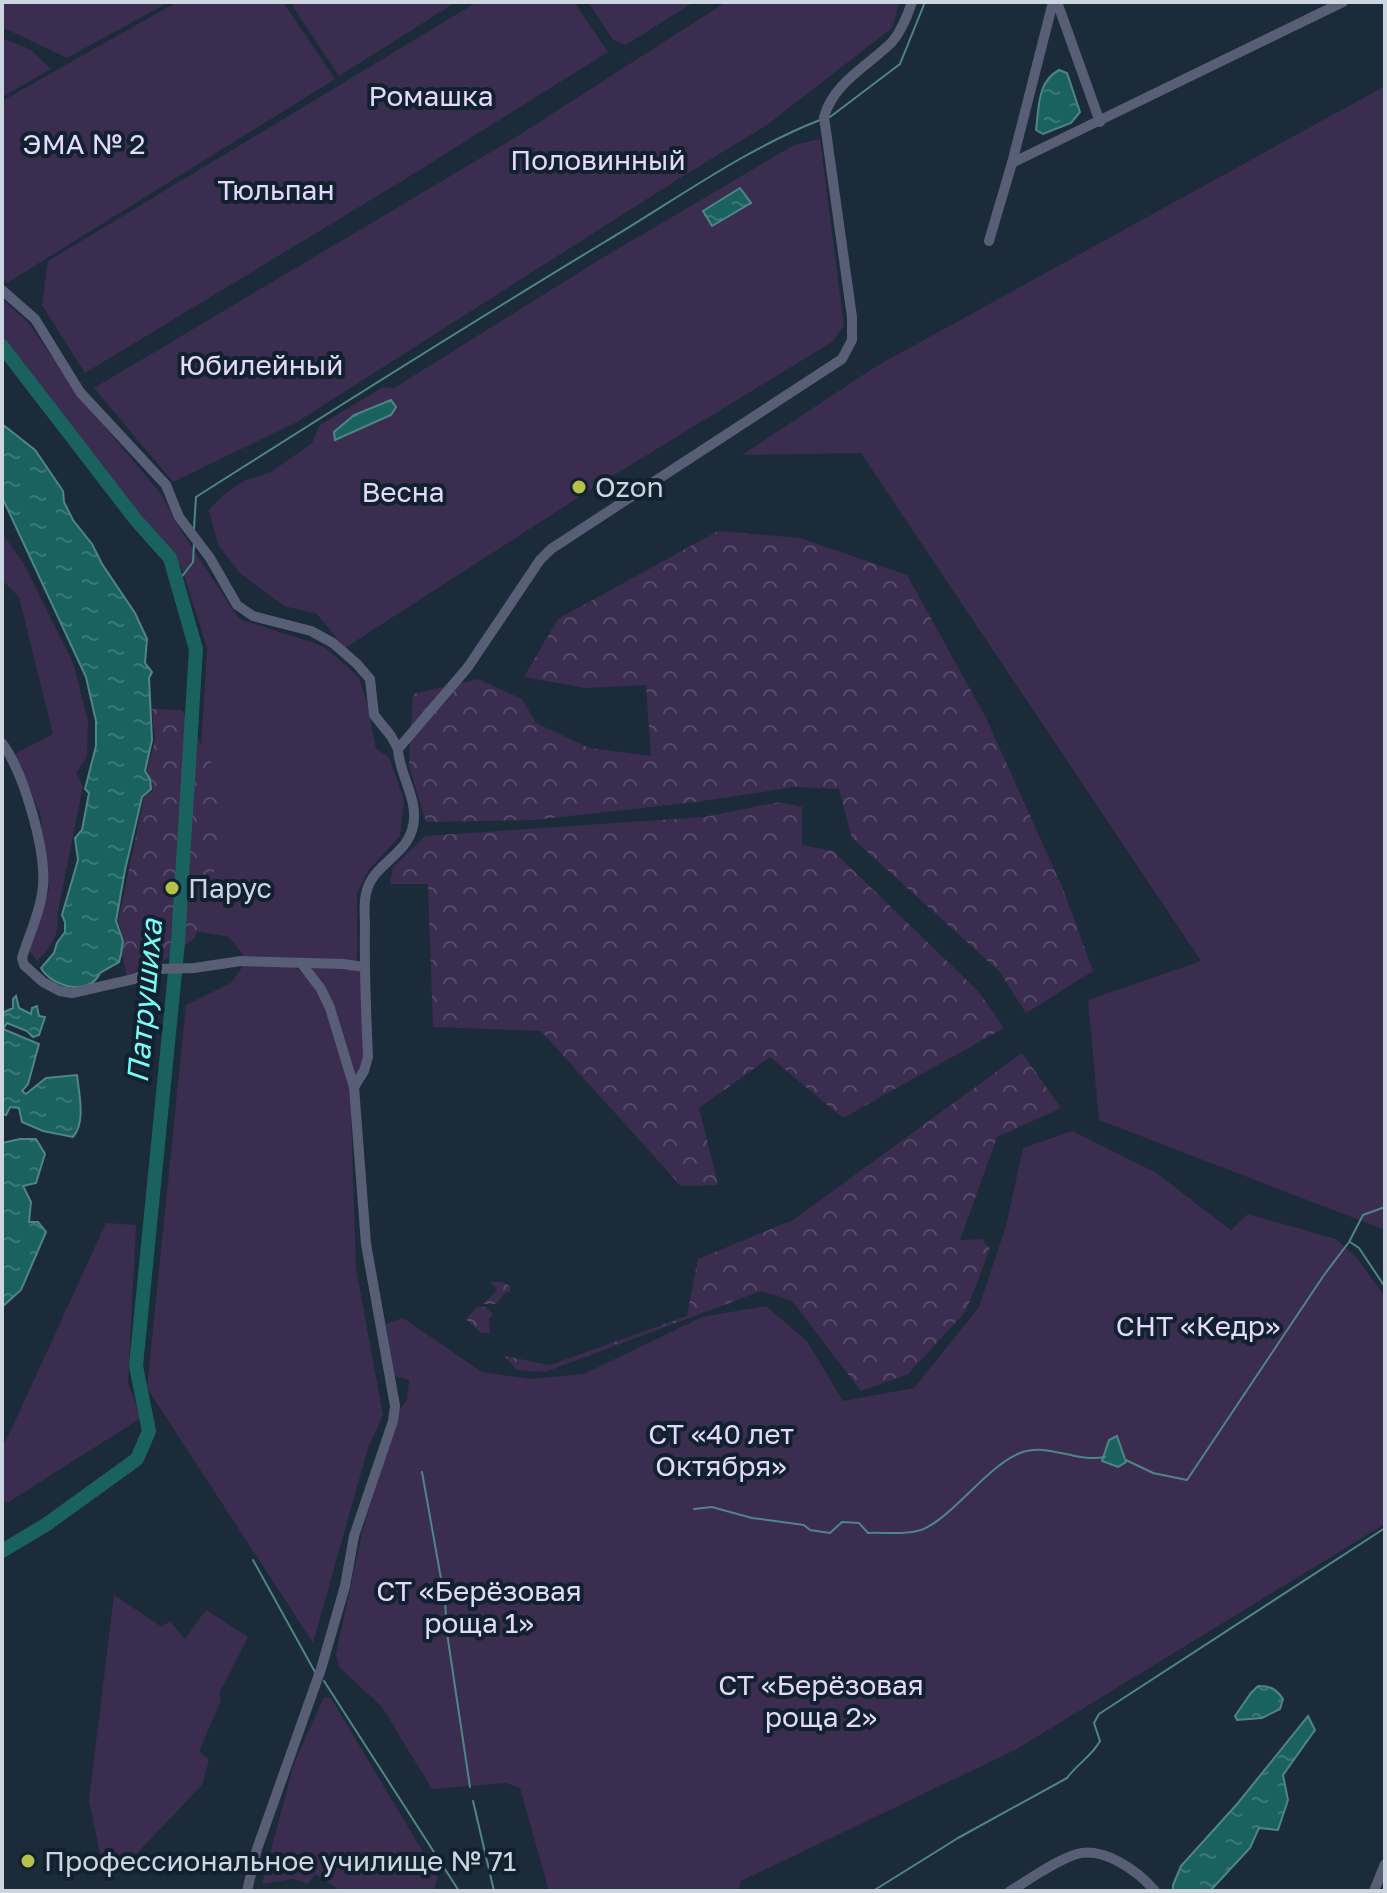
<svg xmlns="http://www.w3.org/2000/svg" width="1387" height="1893" viewBox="0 0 1387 1893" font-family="'Golos Text',sans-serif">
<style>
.green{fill:#3a2d50}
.forest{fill:url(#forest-crowns)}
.water{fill:url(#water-ripples);stroke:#508586;stroke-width:2}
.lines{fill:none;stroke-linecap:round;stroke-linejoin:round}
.stream{stroke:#508586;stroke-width:2}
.river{stroke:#1a6260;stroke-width:14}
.minor{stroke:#575e75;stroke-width:10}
.poi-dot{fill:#b8c147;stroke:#12212f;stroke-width:3}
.labels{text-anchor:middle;stroke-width:8;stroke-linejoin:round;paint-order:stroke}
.park-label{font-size:28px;fill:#e4d9fb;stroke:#12212f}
.poi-label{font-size:28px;fill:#cdd6e0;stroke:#12212f;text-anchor:start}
.water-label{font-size:30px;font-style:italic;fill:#79fbf8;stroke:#12212f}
</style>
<defs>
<pattern id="forest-crowns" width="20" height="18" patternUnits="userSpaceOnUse" patternTransform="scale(2)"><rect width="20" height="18" fill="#3a2d50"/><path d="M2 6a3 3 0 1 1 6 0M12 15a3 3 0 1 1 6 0" fill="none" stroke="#554b69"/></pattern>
<pattern id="water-ripples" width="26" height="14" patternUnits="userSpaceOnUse" patternTransform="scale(2)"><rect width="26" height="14" fill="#1a6260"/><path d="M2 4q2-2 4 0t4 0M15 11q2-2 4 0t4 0" fill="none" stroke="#3a7876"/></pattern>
</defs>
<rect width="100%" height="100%" fill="#1b2b39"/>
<g class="green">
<path d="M2,2H169L67,58L2,27Z"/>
<path d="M177,2H283L335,79L7,283L2,277V101Z"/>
<path d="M290,2H456L339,76Z"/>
<path d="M477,2H574L608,52L402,181L85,373L42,305L48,261Z"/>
<path d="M588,2H694L626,45L613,40Z"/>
<path d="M726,2H899L892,28L767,125L680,178L297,422L173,482L94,388L516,137Z"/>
<path d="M2,38L31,50L51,69L2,97Z"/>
<path d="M1385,86V1230L1099,1120L1088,1000L1201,961L861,453L742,455L875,367Z"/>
<path d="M820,139L844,326L832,342L593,488L345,648L317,614L284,606L240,573L218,545L209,510L223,495L244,481L271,472L312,443L320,425L383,387L394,388L599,260L794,145Z"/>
<path d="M2,299L28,322L79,396L161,494L180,529L239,619L323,646L359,677L367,704L376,749L389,757L404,800L400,836L368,871L357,893V961L244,956L229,937L190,930L207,648L181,566L2,338Z"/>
<path d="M2,533L24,564L74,665L88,721L87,757L76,773L83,786L57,916C61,933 49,950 37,961L29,950L49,889L40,813L15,754L53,734L19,597L2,580Z"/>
<path d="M243,966L295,967L311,981L324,1003L350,1081L356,1268L383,1415L368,1448L313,1643L147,1388L186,1005L231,983Z"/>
<path d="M343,967L356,969L362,976L365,1060L357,1076L353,1071L308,968Z"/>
<path d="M1072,1131L1155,1172L1231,1230L1248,1214L1336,1239L1358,1259L1385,1297V1524L1015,1750L741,1881L738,1891H549L520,1788L506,1783L432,1789L382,1707L339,1667L336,1654L362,1533L399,1410L407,1400L409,1380L394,1376L386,1324L403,1318L482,1372L529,1379L584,1374L702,1317L766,1306L807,1341L843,1401L914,1388L979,1307L1006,1226L1023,1148Z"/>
<path d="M106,1223L136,1225L128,1383L141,1418L7,1503L2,1500V1443L6,1441Z"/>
<path d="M114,1595L162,1627L170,1621L185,1639L206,1610L248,1637L219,1694L221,1701L199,1751L209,1760L202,1785L121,1870L105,1879L89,1800Z"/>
<path d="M324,1697L331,1698L438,1877L433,1891H341L315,1874L308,1884L293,1879L262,1884L294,1763Z"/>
</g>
<g class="forest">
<path d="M718,531L800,538L907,575L986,718L1063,889L1093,971L1026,1013L1000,972L852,838L839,789L795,787L696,802L534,820L426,822L409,766L413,694L478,679L522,699L536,723L589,748L651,756L646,685L585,688L524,677L558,619Z"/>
<path d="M152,709L182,710L223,784L219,854L195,938L152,969L127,977L122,955L124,940L118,921L144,798L153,790L147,770L155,740Z"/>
<path d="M779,802L802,807V845L833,851L978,991L1004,1028L843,1118L770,1057L699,1108L718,1185L681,1186L541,1031L433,1027L428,884H390L393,867L425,836L704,817Z"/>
<path d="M1022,1053L1061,1108L997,1137L960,1240L982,1239L990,1249L966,1311L908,1374L861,1391L792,1301L761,1291L545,1372L517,1370L504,1356L550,1365L687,1316L698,1259L793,1220Z"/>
<path d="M490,1282H501L510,1286V1292H506L496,1304H483L497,1290Z"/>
<path d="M477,1307H485L493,1314L489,1319L490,1333H481L466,1319Z"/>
</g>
<g class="water">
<path d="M1059,70L1067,73L1080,112L1071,123L1043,134L1036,130C1039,108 1037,82 1059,70Z"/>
<path d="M740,188L751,203L712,226L703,211Z"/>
<path d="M391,400L396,407L391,415L335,440L334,432L354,415Z"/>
<path d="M2,424L35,450L63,491L64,502L73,520L92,544L102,564L135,613L147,639L145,663L152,672L149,678L152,740L145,771L150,779L151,789L142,797L125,870L116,921L123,941L121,954L119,962L100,973C89,997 52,987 41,968L54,953L57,943L65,932V922L62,915L78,860L75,838L82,830L89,793L85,789L96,746V721L86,677L2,497Z"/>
<path d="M16,996L19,1008L31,1014L32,1008L37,1006L39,1016L45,1017L39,1035L33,1037L27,1031L7,1023L3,1029L39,1044L28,1084L22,1091L26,1094L46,1078L77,1075C79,1094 86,1122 73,1137L43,1131L22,1122L19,1108L10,1107L6,1115L2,1114V1013L13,1008V999Z"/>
<path d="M20,1139H36L45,1154L36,1183L23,1186L31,1202L29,1222H38L46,1232L21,1290L2,1307V1143Z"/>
<path d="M1117,1436L1126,1462L1118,1467L1102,1461L1109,1440Z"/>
<path d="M1258,1686C1271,1686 1276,1689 1283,1699L1280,1709L1262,1718L1237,1720L1235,1716L1251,1693Z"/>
<path d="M1308,1716L1315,1730L1283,1775L1288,1800L1278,1830L1259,1828L1250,1848L1210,1891H1173V1885L1181,1866L1238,1803Z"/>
</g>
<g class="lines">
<g class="stream">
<path d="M830,117L900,64L925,2"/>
<path d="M194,529L196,497C331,411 466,326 603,243C674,201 743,150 820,120"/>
<path d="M177,583L193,562L194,543"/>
<path d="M1350,1242L1359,1248L1385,1287"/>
<path d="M1126,1460L1153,1473L1187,1480L1324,1275L1349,1242L1363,1215L1385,1207"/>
<path d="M422,1472L445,1601L447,1633L470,1787"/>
<path d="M694,1509L712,1507L752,1518L804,1525L810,1530L830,1533L842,1522L859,1523L868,1533C883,1532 902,1535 917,1531C947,1525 986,1466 1020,1453C1049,1442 1074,1463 1105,1457"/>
<path d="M253,1560L315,1672"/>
<path d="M324,1681L459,1891"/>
<path d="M473,1801L494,1891"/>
<path d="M873,1891L958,1838L1067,1778C1077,1764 1092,1756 1100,1741L1094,1723L1099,1714L1385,1528"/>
</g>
<path class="river" d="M2,346L136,520L170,558L196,649L178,942L136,1366L149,1431L137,1459L47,1524L2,1551"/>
<g class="minor">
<path d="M1057,2L1100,122"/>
<path d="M1012,163L1343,2"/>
<path d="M989,241L1012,163L1053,2"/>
<path d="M2,290L35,319L80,392L166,485L179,517L210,558L237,605L253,616L311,631L333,643L357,664L370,679L374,715L391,736L398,749"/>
<path d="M2,743C24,773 46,849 43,886C41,910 29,935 22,958L24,965L43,982L60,991L72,993L134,979L159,969L194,968L241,961L343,964L364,967"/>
<path d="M301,963L321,989L330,1008L354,1087"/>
<path d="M247,1891L257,1849L321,1669L345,1586L354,1536L393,1421L395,1406L366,1244L354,1087L364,1071L368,1057C366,1013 364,970 365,927C365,915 363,901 367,890C374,864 408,854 413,826C419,799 399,775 398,749L468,667L540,560L551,549L842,359L852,340V317L824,117C834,82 868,66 892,42C902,30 907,17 912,2"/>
<path d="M1010,1891C1029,1880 1056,1860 1077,1854C1104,1846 1139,1872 1155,1891"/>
<path d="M1374,1891L1385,1864"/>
</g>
</g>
<g class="poi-dot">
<circle cx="579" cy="487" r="8"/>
<circle cx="172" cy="888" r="8"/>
<circle cx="28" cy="1861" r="8"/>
</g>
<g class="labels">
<g class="park-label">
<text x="431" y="106">Ромашка</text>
<text x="84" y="154">ЭМА № 2</text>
<text x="598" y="170">Половинный</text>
<text x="276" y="200">Тюльпан</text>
<text x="261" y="375">Юбилейный</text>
<text x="403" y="502">Весна</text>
<text x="1198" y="1336">СНТ «Кедр»</text>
<text x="721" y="1444">СТ «40 лет<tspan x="721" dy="32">Октября»</tspan></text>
<text x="479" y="1601">СТ «Берёзовая<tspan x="479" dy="32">роща 1»</tspan></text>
<text x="821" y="1695">СТ «Берёзовая<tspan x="821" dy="32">роща 2»</tspan></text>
</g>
<g class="poi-label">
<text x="595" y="497">Ozon</text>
<text x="188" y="898">Парус</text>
<text x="44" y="1871">Профессиональное училище № 71</text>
</g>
<g class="water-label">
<text transform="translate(145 1001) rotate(-85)" y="10">Патрушиха</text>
</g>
</g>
<rect width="1387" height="1893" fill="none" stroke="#cdd6e0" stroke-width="8"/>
</svg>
